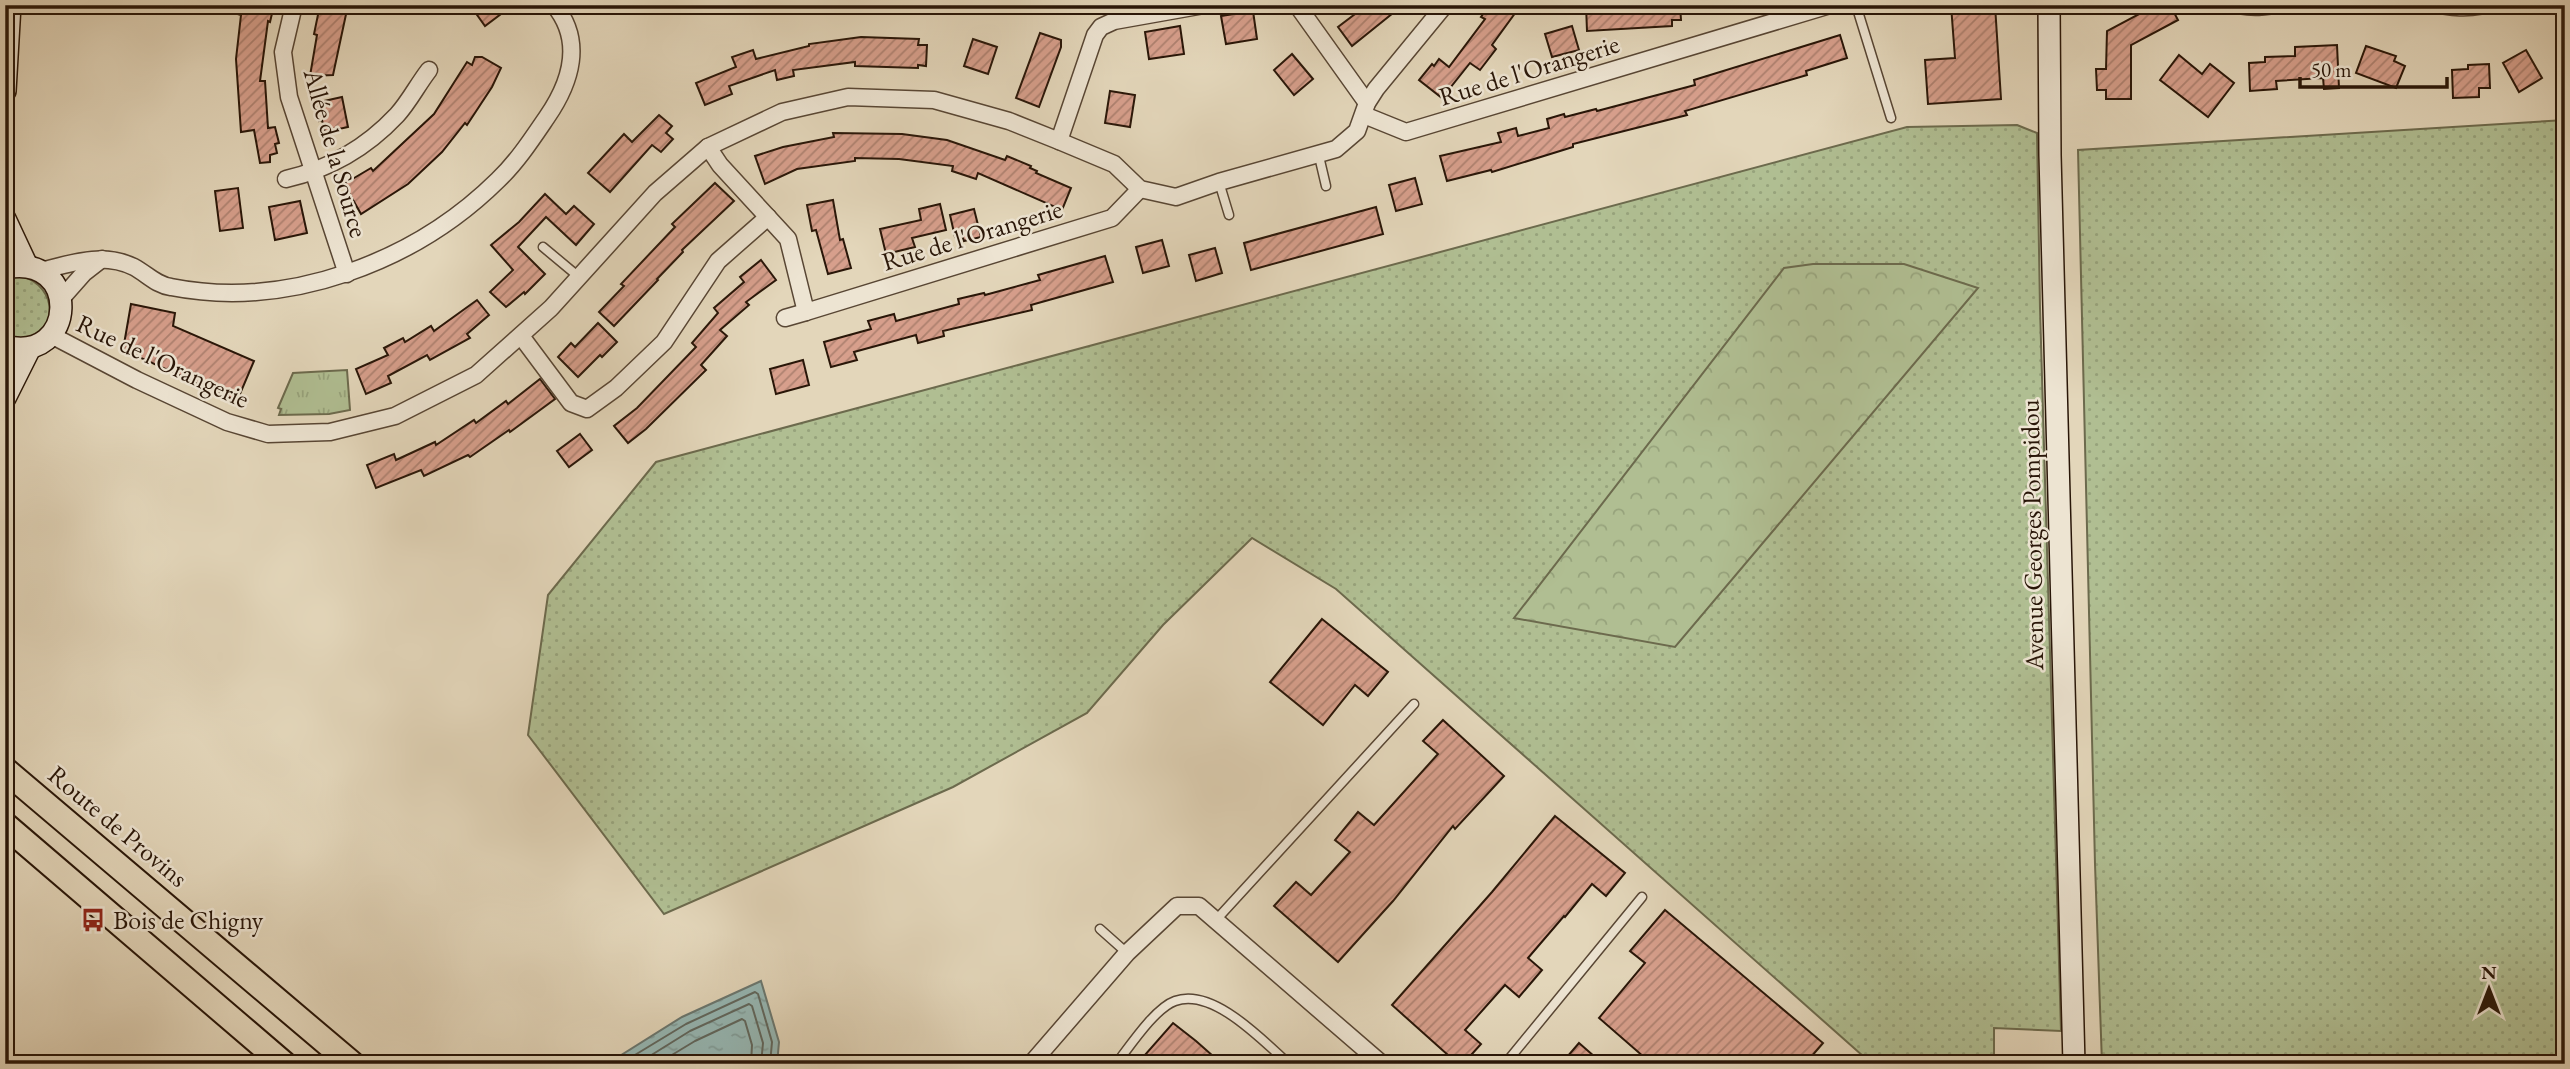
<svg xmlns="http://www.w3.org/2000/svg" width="2570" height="1069" viewBox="0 0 2570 1069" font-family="'EB Garamond',serif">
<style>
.grass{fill:url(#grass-dots);stroke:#6c6a4d;stroke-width:2}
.forest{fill:url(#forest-crowns);stroke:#6c6a4d;stroke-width:2}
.park{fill:url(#park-tufts);stroke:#6c6a4d;stroke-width:2}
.water{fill:url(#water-ripples);stroke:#6a7770;stroke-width:2}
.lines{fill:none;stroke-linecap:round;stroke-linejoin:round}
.shore{stroke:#60675e;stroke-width:2}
.building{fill:url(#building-hatch);stroke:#291608;stroke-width:2}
.lane-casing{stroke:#584634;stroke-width:11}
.street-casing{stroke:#584634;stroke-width:19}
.secondary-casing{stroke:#291608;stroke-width:24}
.primary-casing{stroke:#291608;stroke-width:28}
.lane{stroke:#ede4d2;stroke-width:8}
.street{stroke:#ede4d2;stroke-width:16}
.secondary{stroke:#ede4d2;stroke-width:21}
.primary{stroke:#e3d6ba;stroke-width:24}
.labels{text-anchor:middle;stroke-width:5;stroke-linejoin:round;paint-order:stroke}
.street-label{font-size:26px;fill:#291608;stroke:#ede4d2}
.poi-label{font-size:26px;fill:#291608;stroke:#ede4d2;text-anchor:start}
</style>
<defs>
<pattern id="grass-dots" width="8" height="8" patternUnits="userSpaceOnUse" patternTransform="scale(1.75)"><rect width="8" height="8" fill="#b0be92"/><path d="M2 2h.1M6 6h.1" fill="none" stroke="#97a37c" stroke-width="1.8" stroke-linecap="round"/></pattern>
<pattern id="forest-crowns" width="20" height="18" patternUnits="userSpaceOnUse" patternTransform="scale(1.75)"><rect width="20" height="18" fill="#b0be92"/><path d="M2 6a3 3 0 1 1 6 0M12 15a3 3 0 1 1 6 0" fill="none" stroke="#97a37c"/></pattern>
<pattern id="park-tufts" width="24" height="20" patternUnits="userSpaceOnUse" patternTransform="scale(1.75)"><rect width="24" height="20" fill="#b0be92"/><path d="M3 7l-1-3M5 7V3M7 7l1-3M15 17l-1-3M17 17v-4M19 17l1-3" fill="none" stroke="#97a37c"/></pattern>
<pattern id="water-ripples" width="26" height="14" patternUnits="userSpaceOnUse" patternTransform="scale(1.75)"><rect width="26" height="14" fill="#96b8b5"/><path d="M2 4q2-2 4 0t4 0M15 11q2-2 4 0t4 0" fill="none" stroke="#819d9a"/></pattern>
<pattern id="building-hatch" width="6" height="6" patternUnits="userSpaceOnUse" patternTransform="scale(1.75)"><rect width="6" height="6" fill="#d79f8c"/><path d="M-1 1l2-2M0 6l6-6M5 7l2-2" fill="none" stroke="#ae8170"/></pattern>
</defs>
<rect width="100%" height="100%" fill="#e3d6ba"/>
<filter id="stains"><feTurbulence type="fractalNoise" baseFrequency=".00286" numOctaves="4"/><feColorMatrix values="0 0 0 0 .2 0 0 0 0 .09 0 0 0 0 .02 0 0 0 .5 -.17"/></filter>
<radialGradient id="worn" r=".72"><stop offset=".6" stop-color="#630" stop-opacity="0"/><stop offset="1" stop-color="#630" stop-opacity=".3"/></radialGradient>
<g class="grass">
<path d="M2565,120V1064H2102L2095,864L2078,150Z"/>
<path d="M2017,125L2037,133L2040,308L2061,1031L1994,1028V1064H1872L1336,589L1252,538L1163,625L1087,713L953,787L664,914L528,735L548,595L656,462L1907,127Z"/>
<path d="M21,276C60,286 58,337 23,339C17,339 11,338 5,337V279Z"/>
</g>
<path class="forest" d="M1813,264H1904L1978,288L1675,647L1514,618L1784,268Z"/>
<path class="park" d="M347,370L350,410L329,414L279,415L281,409L278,408L293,373Z"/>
<path class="water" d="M761,981L779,1042L777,1064H607L682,1017Z"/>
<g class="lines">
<g class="shore">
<path d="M620,1064L686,1024L755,992L758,994L772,1042L770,1064"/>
<path d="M637,1064L690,1031L749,1004L752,1006L763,1043L761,1064"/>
<path d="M657,1064L695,1041L742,1019L745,1021L752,1045L751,1064"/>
</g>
</g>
<g class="building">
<path d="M227,5H274L270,22L268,21L260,81H265L268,128L275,127L279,143L275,144L277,153L270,155V162L260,163L254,130L241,132L236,59L241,15L227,11Z"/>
<path d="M320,5H348L333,75L310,76L317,35L314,34Z"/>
<path d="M470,5H513L485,26Z"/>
<path d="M1367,5H1403L1352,46L1338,27Z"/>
<path d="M1490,5H1521L1492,45L1496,49L1480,70L1470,63L1442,98L1419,80L1432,64L1434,66L1439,59L1449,67L1485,19L1481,17Z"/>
<path d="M1586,5H1680L1681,20H1672V26L1587,31Z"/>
<path d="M1951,5H1995L2001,99L1928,104L1925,60L1955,58Z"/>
<path d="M2156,5H2170L2178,20L2131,45V99H2106V90H2097L2096,69H2106L2107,31Z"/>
<path d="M1253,11L1257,39L1226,44L1221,16Z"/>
<path d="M1180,26L1184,54L1149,59L1145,32Z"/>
<path d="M1572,26L1579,50L1552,57L1545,34Z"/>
<path d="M1040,33L1061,40V47L1039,107L1016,98Z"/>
<path d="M1840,35L1847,58L1806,71L1807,75L1685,111L1687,115L1573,144V147L1492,172L1491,170L1447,181L1440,156L1501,142L1498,133L1516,128L1518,136L1549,128L1547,119L1564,114L1565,117L1596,109L1597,111L1695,85L1694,80Z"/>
<path d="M861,37L919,39L918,45H927L926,66L918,65V68L855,66V62L793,70L794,76L777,80L775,70L729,86L732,94L705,105L696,83L736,67L732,57L753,50L756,59L809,46V44Z"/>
<path d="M973,39L997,47L988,74L964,66Z"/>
<path d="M2337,45L2339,88L2324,89L2323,78L2276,81L2277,89L2250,91L2249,63L2265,62V57L2295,56V47Z"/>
<path d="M2366,46L2396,56L2394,61L2405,66L2396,88L2356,73Z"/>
<path d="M2526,50L2542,78L2519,92L2503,63Z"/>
<path d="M1292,54L1313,79L1294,95L1274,70Z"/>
<path d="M2179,55L2202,74L2210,64L2234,83L2208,117L2160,80Z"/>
<path d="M475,57H482L501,68L492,87L467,125L465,123L442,152L408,184L361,214L344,184L371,168L373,171L434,114L467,62L472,65Z"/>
<path d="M2489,64L2490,88H2479V97L2453,98L2452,70L2468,69V65Z"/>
<path d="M1110,91L1135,95L1130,127L1105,123Z"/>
<path d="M342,97L348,127L325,132L322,120L319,121L315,103Z"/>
<path d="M659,115L672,126L666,133L673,139L661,152L652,145L610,192L588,173L624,134L632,142Z"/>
<path d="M833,133L902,134L947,140L1005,160L1007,156L1031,166L1030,168L1037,171L1036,173L1071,188L1062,210L978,173L976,179L952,171L953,166L899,159L855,158V161L797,169L765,184L755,156L783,147L834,137Z"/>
<path d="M1415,178L1422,204L1396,211L1389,185Z"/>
<path d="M715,183L734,201L682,250L683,252L657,279L658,280L614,326L599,312L624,286L621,284L675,227L672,224Z"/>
<path d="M238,188L243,228L220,231L215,191Z"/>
<path d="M545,194L566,214L574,206L594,224L576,245L546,217L518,247L545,274L525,294L524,292L506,307L490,292L513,270L491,245L519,222Z"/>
<path d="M833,200L840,240L843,239L851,268L828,274L816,230L812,231L807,205Z"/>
<path d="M300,201L307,233L275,240L269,207Z"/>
<path d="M940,204L946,230L912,238L915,247L886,254L880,229L921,220L919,209Z"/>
<path d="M1376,207L1383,234L1251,270L1244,243Z"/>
<path d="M974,209L981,237L964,241L962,235L955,237L950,215Z"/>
<path d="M1162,240L1169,266L1143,273L1136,247Z"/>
<path d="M1215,248L1222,273L1196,281L1189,255Z"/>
<path d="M1105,256L1113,282L1031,305L1032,310L943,331L944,336L918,343L916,335L854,352L857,360L831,367L824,342L871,329L868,321L894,314L896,321L959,304L958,299L984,293L985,295L1040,280L1038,275Z"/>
<path d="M761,260L776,280L746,302L749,305L720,330L727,336L701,365L706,370L646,429L628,443L614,426L637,408L696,347L692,343L718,313L714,308L744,282L740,277Z"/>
<path d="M477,300L489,315L467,334L470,338L430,360L427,355L388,376L391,383L366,394L356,369L388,355L384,348L403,338L405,342L431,326L434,331Z"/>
<path d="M131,304L175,313L173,326L254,361L237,401L123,350Z"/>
<path d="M598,323L617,342L602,357L600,355L578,377L558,357L571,343L575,347Z"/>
<path d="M803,360L809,385L776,394L770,369Z"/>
<path d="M540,379L555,399L510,432L509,430L470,457L468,455L424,476L421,470L376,488L367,465L394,454L396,460L435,442L436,445L474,420L476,423L506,401L508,404Z"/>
<path d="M580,434L592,450L569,467L557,451Z"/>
<path d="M1322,619L1388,672L1368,696L1355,685L1323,725L1270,682Z"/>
<path d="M1443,720L1504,776L1455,829L1453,826L1393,901L1338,962L1274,906L1296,882L1311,895L1350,852L1335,840L1358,812L1374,825L1438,754L1423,741Z"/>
<path d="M1555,816L1625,873L1606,896L1592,884L1565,917L1564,916L1528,958L1542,970L1519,997L1505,985L1465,1030L1481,1044L1463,1064H1458L1392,1005L1492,892Z"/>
<path d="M1665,910L1823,1043L1805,1064H1652L1599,1018L1645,963L1630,951Z"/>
<path d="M1173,1023L1196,1041L1222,1064H1137Z"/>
<path d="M1579,1043L1603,1064H1561Z"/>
</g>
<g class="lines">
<g class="lane-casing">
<g id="lane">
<path d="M1856,5L1891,118"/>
<path d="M2226,5C2249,15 2271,10 2296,5"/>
<path d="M2414,5C2443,10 2470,16 2498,5"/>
<path d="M1318,152L1326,186"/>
<path d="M1219,182L1229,215"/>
<path d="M543,247L579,277"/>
<path d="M1216,920L1414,704"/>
<path d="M1100,929L1127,953"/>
<path d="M1116,1064C1130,1046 1155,1008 1175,1001C1213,987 1263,1041 1289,1064"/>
<path d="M1355,1064L1366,1050"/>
<path d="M1505,1064L1642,897"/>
</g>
</g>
<g class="street-casing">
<g id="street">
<path d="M294,5L283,52L289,97L347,274"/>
<path d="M1297,5L1367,103"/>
<path d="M1364,115L1406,132L1830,5"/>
<path d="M1059,141L1095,35L1101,27L1114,21L1204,5"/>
<path d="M708,147L720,165L788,239L806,312L1112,218L1140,189"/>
<path d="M286,179C330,169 366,148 397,115C409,102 418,84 429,70"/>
<path d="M41,271C72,263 103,252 134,267C147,274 156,285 171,287C288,310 415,262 498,180C517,162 532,139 547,117C571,82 584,41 554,5"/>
<path d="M61,299L84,273L102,259"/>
<path d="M785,318L806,312"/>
<path d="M51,335L137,380L227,422L268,434L330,432L395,416L476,375L551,308L655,193L708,147L782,112L848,97L934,100L1009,121L1059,141L1114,164L1140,189L1176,197L1219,182L1336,149L1357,131L1367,103L1376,89L1445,5"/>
<path d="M521,336L571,403L587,409L616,388L664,342L718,261L768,217"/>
<path d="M1031,1064L1127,953L1177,906H1199L1382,1064"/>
</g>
</g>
<g class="secondary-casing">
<g id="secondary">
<path d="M2049,5L2050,155L2074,1064"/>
<path d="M5,91L10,5"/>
<path d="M5,219L27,266"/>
<path d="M5,268C82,252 77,365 5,346"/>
<path d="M5,398L30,348"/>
</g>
</g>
<g class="primary-casing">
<g id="primary">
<path d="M5,770L352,1064"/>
<path d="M5,825L284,1064"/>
</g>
</g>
<use href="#lane" class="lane"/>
<use href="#street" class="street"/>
<use href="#secondary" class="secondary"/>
<use href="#primary" class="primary"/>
</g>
<defs>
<g id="bus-bare" transform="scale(1.89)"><path d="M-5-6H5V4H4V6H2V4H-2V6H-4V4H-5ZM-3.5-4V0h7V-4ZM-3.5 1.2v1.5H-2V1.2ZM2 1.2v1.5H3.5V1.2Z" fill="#8f2418" stroke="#ede4d2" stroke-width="2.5" paint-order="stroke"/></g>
</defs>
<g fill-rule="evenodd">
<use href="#bus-bare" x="93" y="920"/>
</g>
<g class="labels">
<g class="street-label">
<text transform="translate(1529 70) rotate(-17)" y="9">Rue de l'Orangerie</text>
<text transform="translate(336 153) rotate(74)" y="9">Allée de la Source</text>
<text transform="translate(972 235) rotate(-17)" y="9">Rue de l'Orangerie</text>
<text transform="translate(163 361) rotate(25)" y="9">Rue de l'Orangerie</text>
<text transform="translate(2032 535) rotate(-91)" y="9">Avenue Georges Pompidou</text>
<text transform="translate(118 826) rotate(40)" y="9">Route de Provins</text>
</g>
<g class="poi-label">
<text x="113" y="929">Bois de Chigny</text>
</g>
</g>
<rect width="2570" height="1069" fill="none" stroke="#e3d6ba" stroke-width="28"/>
<rect x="7" y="7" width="2556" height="1055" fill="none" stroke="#291608" stroke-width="3.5"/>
<rect x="14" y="14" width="2542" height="1041" fill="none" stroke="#291608" stroke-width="2"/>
<g transform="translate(2489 989)" stroke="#ede4d2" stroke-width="5" paint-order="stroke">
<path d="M0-5L12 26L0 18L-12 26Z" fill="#291608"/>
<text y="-10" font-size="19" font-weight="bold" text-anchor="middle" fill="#291608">N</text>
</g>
<path d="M2300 77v10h147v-10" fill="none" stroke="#291608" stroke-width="3.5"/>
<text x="2311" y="77" font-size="21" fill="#291608" stroke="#ede4d2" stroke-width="5" paint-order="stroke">50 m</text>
<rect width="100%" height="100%" filter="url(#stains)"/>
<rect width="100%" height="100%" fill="url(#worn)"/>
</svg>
